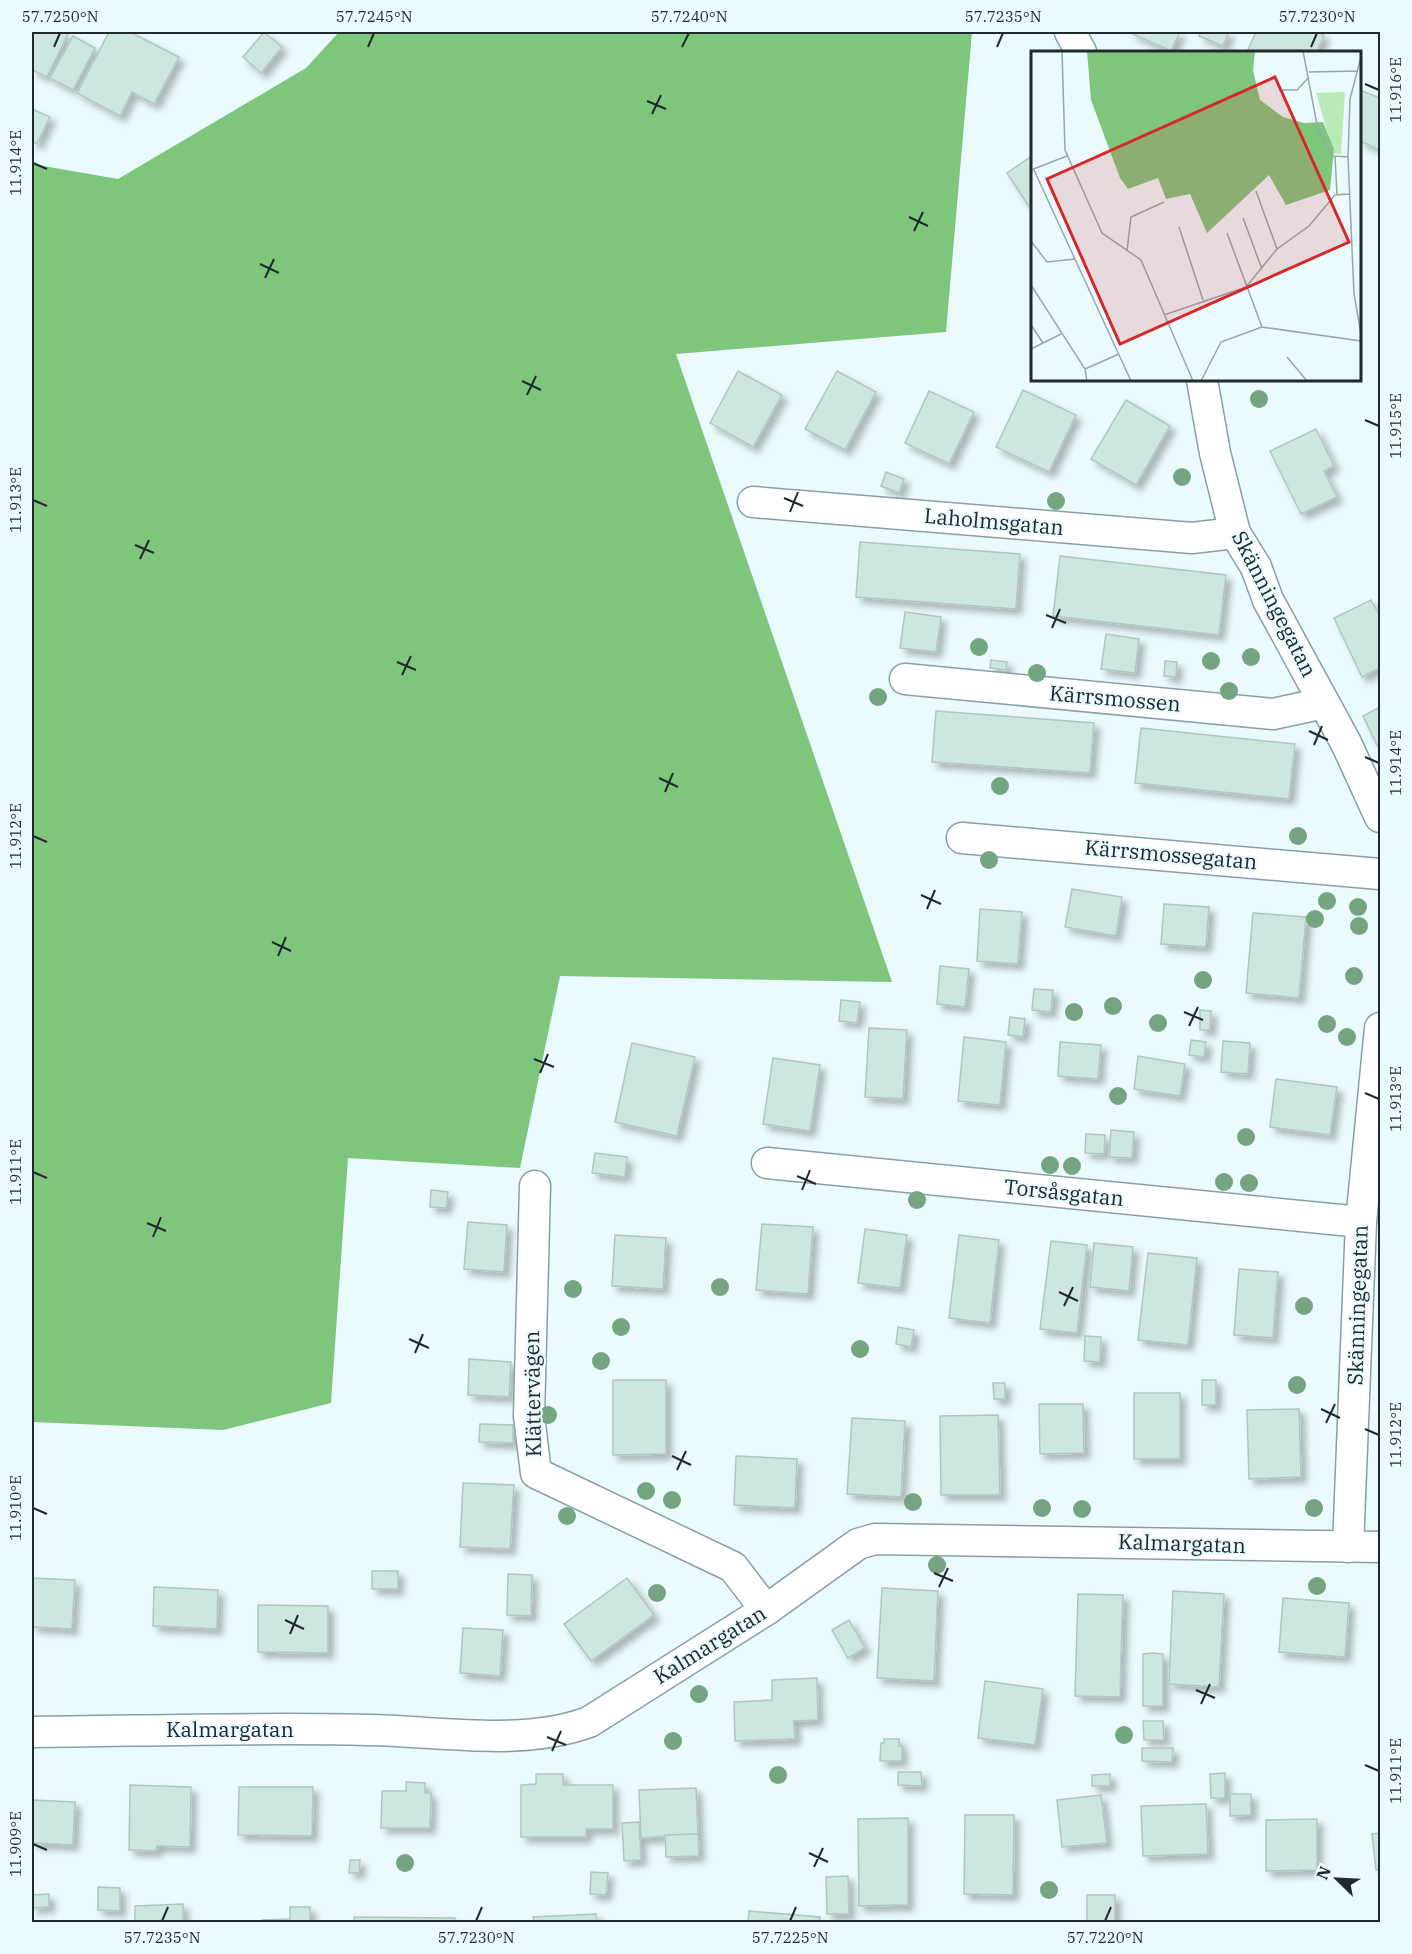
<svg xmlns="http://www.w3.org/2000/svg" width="1412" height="1954" viewBox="0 0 1412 1954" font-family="'IBM Plex Serif',serif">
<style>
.forest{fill:#7fc67d}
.building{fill:#cde6df;stroke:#afc7c1;stroke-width:1.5;filter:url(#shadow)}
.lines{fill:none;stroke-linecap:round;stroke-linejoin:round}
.street-casing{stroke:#88a0a5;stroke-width:33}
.street{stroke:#fff;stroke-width:30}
.tree{fill:#74a480}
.ticks{fill:none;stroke:#202a2c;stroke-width:2}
.labels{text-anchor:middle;stroke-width:4.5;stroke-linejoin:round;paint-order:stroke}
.street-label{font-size:21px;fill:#202a2c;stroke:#eafafd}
.inset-road{fill:none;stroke:#99a7a9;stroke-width:1.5}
.view{fill:#d62828;fill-opacity:0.15;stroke:#d62828;stroke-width:3}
.inset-edge{fill:none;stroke:#202a2c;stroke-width:3}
.neatline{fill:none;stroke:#202a2c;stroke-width:2}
.ticks-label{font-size:15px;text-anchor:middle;fill:#202a2c}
</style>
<defs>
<filter id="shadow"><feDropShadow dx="5.5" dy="5.5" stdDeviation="3" flood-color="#0004"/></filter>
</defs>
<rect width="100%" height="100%" fill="#eafafd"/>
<path class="forest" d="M339,32H972L946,332L676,354L892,982L560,976L520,1168L348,1158L331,1403L223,1430L32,1422V164L118,179L306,68Z"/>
<g class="building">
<path d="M33,32H63L68,34L47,77L32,70Z"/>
<path d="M109,32H130L179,57L154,104L132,92L120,116L77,93Z"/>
<path d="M264,32L282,47L261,73L243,57Z"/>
<path d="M1128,32H1180L1171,51Z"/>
<path d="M1201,32H1229L1223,46L1199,36Z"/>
<path d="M1256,32H1316L1324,35L1317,52H1247Z"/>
<path d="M73,36L95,48L73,90L50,78Z"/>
<path d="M1360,90L1380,98V150L1360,141Z"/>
<path d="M32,109L50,117L37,144L32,141Z"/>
<path d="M1032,156V211L1007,173Z"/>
<path d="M738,371L782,395L753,447L710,423Z"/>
<path d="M837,371L876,392L845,450L805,429Z"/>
<path d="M1023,390L1076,415L1049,472L996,447Z"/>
<path d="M929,391L974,412L949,464L905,443Z"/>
<path d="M1126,400L1170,426L1136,485L1091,459Z"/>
<path d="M1316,429L1334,466L1324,471L1337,497L1301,514L1270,451Z"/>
<path d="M886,472L904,479L899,493L881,486Z"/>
<path d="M860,542L1020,554L1016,609L856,597Z"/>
<path d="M1060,556L1226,575L1219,635L1053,616Z"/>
<path d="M1371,600L1380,616V668L1362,677L1334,618Z"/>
<path d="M905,612L941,617L936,652L900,648Z"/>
<path d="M1106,634L1139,639L1135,673L1101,669Z"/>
<path d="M991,660L1007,662L1006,670L990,668Z"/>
<path d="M1165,661L1177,662L1176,677L1164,676Z"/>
<path d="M1380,707V745L1378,747L1363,716Z"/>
<path d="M936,711L1094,723L1090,773L932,762Z"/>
<path d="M1141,728L1295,744L1289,799L1135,783Z"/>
<path d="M1072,889L1122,897L1116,936L1065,927Z"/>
<path d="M1164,904L1209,907L1206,947L1161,944Z"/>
<path d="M980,909L1022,912L1018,964L977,961Z"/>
<path d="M1253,913L1306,917L1299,998L1246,993Z"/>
<path d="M940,966L969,969L965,1007L937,1004Z"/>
<path d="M1034,989L1053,990L1051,1012L1032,1010Z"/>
<path d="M841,1000L860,1002L857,1023L839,1021Z"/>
<path d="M1200,1010L1211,1011L1210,1030H1200Z"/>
<path d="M1010,1017L1025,1019L1023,1037L1008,1035Z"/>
<path d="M869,1028L907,1030L903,1099L865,1097Z"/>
<path d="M964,1037L1006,1042L1000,1105L958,1101Z"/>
<path d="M1191,1040L1206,1042L1204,1057L1189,1055Z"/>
<path d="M1223,1041L1250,1043L1248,1074L1221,1072Z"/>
<path d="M1060,1042L1101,1045L1098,1079L1058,1076Z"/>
<path d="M632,1043L695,1057L677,1136L615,1122Z"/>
<path d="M1138,1056L1185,1064L1180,1096L1134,1089Z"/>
<path d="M773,1058L820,1065L810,1131L763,1124Z"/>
<path d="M1276,1079L1337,1087L1330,1135L1270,1127Z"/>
<path d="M1111,1130L1134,1132L1132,1158L1109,1157Z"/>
<path d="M1086,1134L1105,1135L1104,1154L1085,1153Z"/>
<path d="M595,1153L627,1157L625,1177L592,1173Z"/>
<path d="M431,1190L448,1192L446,1208L430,1207Z"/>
<path d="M468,1222L507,1225L504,1272L464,1269Z"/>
<path d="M762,1224L813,1227L808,1294L756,1290Z"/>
<path d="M865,1229L907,1235L900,1288L858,1283Z"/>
<path d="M615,1235L666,1238L663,1289L612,1286Z"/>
<path d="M959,1235L999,1240L990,1323L949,1318Z"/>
<path d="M1051,1241L1087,1245L1077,1333L1040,1329Z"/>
<path d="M1094,1243L1133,1247L1129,1291L1090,1287Z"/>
<path d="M1148,1253L1197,1258L1188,1345L1138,1340Z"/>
<path d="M1239,1269L1278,1272L1273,1338L1234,1335Z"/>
<path d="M898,1327L914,1330L911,1347L896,1344Z"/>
<path d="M1085,1336L1101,1337L1100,1362L1084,1361Z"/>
<path d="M469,1359L511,1362L509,1397L468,1395Z"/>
<path d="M613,1380H666V1454L613,1455Z"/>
<rect x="1202" y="1380" width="14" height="25"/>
<path d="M993,1383H1005V1399H994Z"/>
<rect x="1134" y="1393" width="46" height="66"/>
<path d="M1039,1404H1083L1084,1453L1040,1454Z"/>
<path d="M1299,1409L1301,1477L1249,1479L1247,1410Z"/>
<path d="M998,1415L1000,1495H941L940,1416Z"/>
<path d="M852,1418L905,1421L901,1497L847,1494Z"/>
<path d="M480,1424L513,1425V1443L479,1442Z"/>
<path d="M736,1456L797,1459L795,1508L734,1505Z"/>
<path d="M463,1483L514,1485L510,1549L460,1547Z"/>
<rect x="372" y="1571" width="26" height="18"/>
<path d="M508,1574L532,1575L531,1616L507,1615Z"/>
<path d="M32,1578L75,1580L72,1629L32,1627Z"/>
<path d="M627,1578L654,1615L591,1661L564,1624Z"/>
<path d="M154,1587L218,1590L217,1629L153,1626Z"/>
<path d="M882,1588L938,1591L934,1681L877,1678Z"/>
<path d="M1173,1591L1224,1594L1219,1687L1169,1684Z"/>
<path d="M1078,1594L1123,1595L1120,1697L1075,1696Z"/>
<path d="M1283,1598L1349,1603L1345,1657L1279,1652Z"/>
<path d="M258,1605L328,1606V1653L258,1652Z"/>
<path d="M849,1620L865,1648L848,1658L832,1630Z"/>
<path d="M463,1628L503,1630L500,1676L460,1673Z"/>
<path d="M1153,1653L1163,1654V1706H1143V1654Z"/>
<path d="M817,1678L818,1720L794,1721L795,1739L735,1741L734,1702L772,1700V1680Z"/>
<path d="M985,1681L1043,1689L1035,1745L978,1738Z"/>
<path d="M1143,1721H1163L1164,1740H1144Z"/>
<path d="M884,1739H899V1746H902V1761H880L881,1743H884Z"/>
<path d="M1142,1748H1173L1172,1762L1142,1761Z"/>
<path d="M898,1772H921L922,1786L898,1785Z"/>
<path d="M1225,1773V1798H1211L1210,1774Z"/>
<path d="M536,1774H563V1785H613V1829H586V1837H521V1785L536,1784Z"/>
<path d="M1110,1774V1786H1092V1775Z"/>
<path d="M406,1782L425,1783V1793H431L430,1828H381L382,1791H406Z"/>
<path d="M130,1785L191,1787L190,1847L157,1846L156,1851L129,1850Z"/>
<path d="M239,1787H313L312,1836L238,1835Z"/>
<path d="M696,1788L698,1834L641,1838L639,1790Z"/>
<path d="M1230,1794H1251V1815L1230,1816Z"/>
<path d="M1101,1795L1107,1843L1062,1847L1057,1800Z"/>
<path d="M32,1800L75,1802L73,1845L32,1843Z"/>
<path d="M1206,1804L1208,1854L1143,1856L1141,1806Z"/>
<path d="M965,1815H1014L1013,1895L964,1894Z"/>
<path d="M908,1818V1905L859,1906L858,1819Z"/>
<path d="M1317,1819V1870L1266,1871V1820Z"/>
<path d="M639,1822L641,1860L624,1861L622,1823Z"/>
<path d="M1380,1833V1870H1376L1372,1834Z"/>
<path d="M698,1834L699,1856L666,1857L665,1835Z"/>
<path d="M350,1860H360L359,1873H349Z"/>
<path d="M591,1872L608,1873L606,1895L590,1894Z"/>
<path d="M848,1876L849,1914H827L826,1877Z"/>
<path d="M98,1887L120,1888V1911L98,1910Z"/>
<path d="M49,1894V1907L32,1908V1895Z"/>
<rect x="1087" y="1895" width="28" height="27"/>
<path d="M183,1904V1922H135V1906Z"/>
<path d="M290,1907H310V1922H262V1920L290,1919Z"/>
<path d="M749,1911L820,1917L819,1922H748Z"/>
<path d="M596,1914L597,1922H534L533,1917Z"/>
<path d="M354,1917L455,1918L454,1922H354Z"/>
</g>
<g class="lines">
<g class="street-casing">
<g id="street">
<path d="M1070,32L1081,52"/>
<path d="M1202,380L1215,453L1235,533L1256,567L1268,600L1346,743L1380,817"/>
<path d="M753,502L1192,538L1235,533"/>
<path d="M905,679L1273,714L1324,703"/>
<path d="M962,838L1380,874"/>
<path d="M767,1163L1361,1222"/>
<path d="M535,1186L529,1416L536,1473L733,1567L766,1610"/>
<path d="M1348,1547L1361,1222L1380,1028"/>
<path d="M32,1732C143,1731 256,1727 368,1730C439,1731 521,1747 589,1722L766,1610L858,1544L875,1539L1380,1547"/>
</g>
</g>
<use href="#street" class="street"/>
</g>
<g class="tree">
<circle cx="1259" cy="399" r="9"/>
<circle cx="1182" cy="477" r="9"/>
<circle cx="1056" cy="501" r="9"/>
<circle cx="979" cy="647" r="9"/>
<circle cx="1251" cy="657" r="9"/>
<circle cx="1211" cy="661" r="9"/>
<circle cx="1037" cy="673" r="9"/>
<circle cx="1229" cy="691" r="9"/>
<circle cx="878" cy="697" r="9"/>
<circle cx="1000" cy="786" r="9"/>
<circle cx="1298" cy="836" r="9"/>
<circle cx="989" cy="860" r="9"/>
<circle cx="1327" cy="901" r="9"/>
<circle cx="1358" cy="907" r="9"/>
<circle cx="1315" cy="919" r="9"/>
<circle cx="1359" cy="926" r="9"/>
<circle cx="1354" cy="976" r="9"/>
<circle cx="1203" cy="980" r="9"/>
<circle cx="1113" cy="1006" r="9"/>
<circle cx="1074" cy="1012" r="9"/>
<circle cx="1158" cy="1023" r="9"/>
<circle cx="1327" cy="1024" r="9"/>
<circle cx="1347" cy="1037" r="9"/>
<circle cx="1118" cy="1096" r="9"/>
<circle cx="1246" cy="1137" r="9"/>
<circle cx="1050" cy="1165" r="9"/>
<circle cx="1072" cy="1166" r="9"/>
<circle cx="1224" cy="1182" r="9"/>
<circle cx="1249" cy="1183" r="9"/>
<circle cx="917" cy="1200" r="9"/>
<circle cx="720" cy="1287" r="9"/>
<circle cx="573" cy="1289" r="9"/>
<circle cx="1304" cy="1306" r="9"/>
<circle cx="621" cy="1327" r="9"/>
<circle cx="860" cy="1349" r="9"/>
<circle cx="601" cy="1361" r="9"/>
<circle cx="1297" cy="1385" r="9"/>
<circle cx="548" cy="1415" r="9"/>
<circle cx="646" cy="1491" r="9"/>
<circle cx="672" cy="1500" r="9"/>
<circle cx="913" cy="1502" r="9"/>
<circle cx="1042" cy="1508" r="9"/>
<circle cx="1314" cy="1508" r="9"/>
<circle cx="1082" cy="1509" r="9"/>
<circle cx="567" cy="1516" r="9"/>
<circle cx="937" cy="1565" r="9"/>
<circle cx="1317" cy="1586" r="9"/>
<circle cx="657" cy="1593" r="9"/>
<circle cx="699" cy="1694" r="9"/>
<circle cx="1124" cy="1735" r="9"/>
<circle cx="673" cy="1741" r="9"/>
<circle cx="778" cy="1775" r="9"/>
<circle cx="405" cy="1863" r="9"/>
<circle cx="1049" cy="1890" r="9"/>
</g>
<path class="ticks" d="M54,47L60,33M368,47L374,33M682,47L689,33M997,47L1003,33M1311,47L1317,33M1365,84L1379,90M647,101L666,109M652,114L661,95M33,163L47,169M909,217L928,226M914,231L923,212M260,264L279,273M265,278L274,259M522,381L541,390M527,395L536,376M1365,420L1379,426M784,498L803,506M33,500L47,506M790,512L798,492M135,545L154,553M140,559L149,540M1046,615L1066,623M1052,628L1060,609M397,662L416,670M402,675L411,656M1309,731L1328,740M1314,745L1322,726M1365,757L1379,763M659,778L678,787M665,792L673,773M33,836L47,842M921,895L941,904M927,909L935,890M272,942L291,951M278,956L286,937M1184,1012L1203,1020M1189,1026L1198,1007M534,1059L554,1067M540,1073L548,1054M1365,1093L1379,1099M33,1172L47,1178M797,1176L816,1184M802,1190L810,1170M147,1223L166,1231M153,1237L161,1217M1059,1292L1078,1301M1064,1306L1073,1287M409,1339L429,1348M415,1353L423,1334M1321,1409L1340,1418M1326,1423L1335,1404M1365,1429L1379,1435M672,1456L691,1465M677,1470L686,1451M33,1508L47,1514M934,1573L953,1581M939,1587L948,1568M285,1620L304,1629M290,1634L298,1615M1196,1690L1215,1698M1201,1704L1210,1684M547,1737L566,1745M552,1751L561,1731M1365,1765L1379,1771M33,1844L47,1850M809,1853L828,1862M814,1867L823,1848M162,1921L168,1907M476,1921L482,1907M790,1921L796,1907M1105,1921L1111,1907"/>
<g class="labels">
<g class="street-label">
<text transform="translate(994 522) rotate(5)" y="7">Laholmsgatan</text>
<text transform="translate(1274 604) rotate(63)" y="7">Skänningegatan</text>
<text transform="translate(1115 699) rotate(5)" y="7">Kärrsmossen</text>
<text transform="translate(1171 855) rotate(5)" y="7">Kärrsmossegatan</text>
<text transform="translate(1064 1193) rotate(6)" y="7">Torsåsgatan</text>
<text transform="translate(1358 1305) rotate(-88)" y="7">Skänningegatan</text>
<text transform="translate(533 1394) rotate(-91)" y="7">Klättervägen</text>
<text transform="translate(1182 1544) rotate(2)" y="7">Kalmargatan</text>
<text transform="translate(710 1645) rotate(-32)" y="7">Kalmargatan</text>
<text x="230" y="1737">Kalmargatan</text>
</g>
</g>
<g transform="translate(1031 51)">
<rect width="330" height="330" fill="#eafafd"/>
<path d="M314,41L310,103H303L285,42Z" fill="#bbeab9"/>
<path d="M56,0H224L222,19L229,49L252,66L273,72L292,71L303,98L299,139L255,154L238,124L176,182L159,143L135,148L127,127L97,138L89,127L60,49Z" fill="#7fc67d"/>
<path class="inset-road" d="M31,0L34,99L71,182L110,209L162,330M272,0L287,79L302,105L317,106M330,6L319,48L317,106L323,243L330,283M278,21L326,20M248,39H266L278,26M304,106L306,143M0,119L36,105M3,119L100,330M225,140L246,198M212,167L231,218M148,176L172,249M196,182L231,276L330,290M0,190L16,211L44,208M96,200L100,166L133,151M0,234L54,318L56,330M133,264L215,236L246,198L278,175L304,144L318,143M0,274L12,292M0,298L30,283M256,306L276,330M54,318L88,303M170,330L190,291L231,276"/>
<path class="view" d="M244,26L318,191L89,293L16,128Z"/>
<rect width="330" height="330" class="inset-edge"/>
</g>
<rect width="1412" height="1954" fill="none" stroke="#eafafd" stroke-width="66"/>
<g transform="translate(1337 1879) rotate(294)" stroke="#eafafd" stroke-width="4.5" paint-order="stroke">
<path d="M0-4.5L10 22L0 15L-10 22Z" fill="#202a2c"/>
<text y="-9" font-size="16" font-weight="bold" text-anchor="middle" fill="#202a2c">N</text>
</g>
<rect x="33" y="33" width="1346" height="1888" class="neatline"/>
<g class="ticks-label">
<text x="60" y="22">57.7250°N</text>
<text x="374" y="22">57.7245°N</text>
<text x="689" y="22">57.7240°N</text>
<text x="1003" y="22">57.7235°N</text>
<text x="1317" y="22">57.7230°N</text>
<text transform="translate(1396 90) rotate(-90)" y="5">11.916°E</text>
<text transform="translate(16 163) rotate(-90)" y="5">11.914°E</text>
<text transform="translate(1396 426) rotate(-90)" y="5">11.915°E</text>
<text transform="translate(16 500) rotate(-90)" y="5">11.913°E</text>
<text transform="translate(1396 763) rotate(-90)" y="5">11.914°E</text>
<text transform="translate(16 836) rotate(-90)" y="5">11.912°E</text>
<text transform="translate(1396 1099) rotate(-90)" y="5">11.913°E</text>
<text transform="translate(16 1172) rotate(-90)" y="5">11.911°E</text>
<text transform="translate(1396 1435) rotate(-90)" y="5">11.912°E</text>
<text transform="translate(16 1508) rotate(-90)" y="5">11.910°E</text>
<text transform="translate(1396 1771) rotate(-90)" y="5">11.911°E</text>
<text transform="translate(16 1844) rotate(-90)" y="5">11.909°E</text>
<text x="162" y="1943">57.7235°N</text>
<text x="476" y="1943">57.7230°N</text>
<text x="790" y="1943">57.7225°N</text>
<text x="1105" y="1943">57.7220°N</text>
</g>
</svg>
